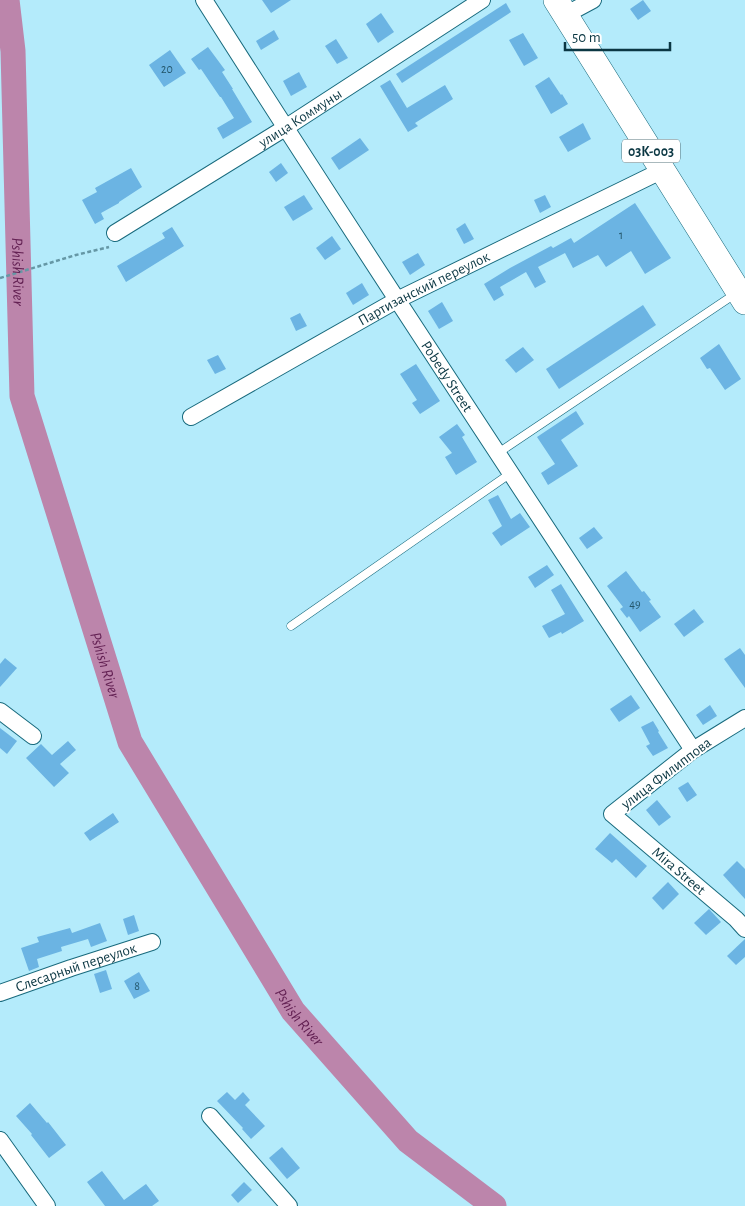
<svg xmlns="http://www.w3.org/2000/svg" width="745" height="1206" viewBox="0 0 745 1206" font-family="'Alegreya Sans',sans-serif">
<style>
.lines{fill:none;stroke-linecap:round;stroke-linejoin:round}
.river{stroke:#bc85ab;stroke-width:25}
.building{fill:#6bb4e3}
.lane-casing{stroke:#186a7d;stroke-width:9}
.street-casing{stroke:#186a7d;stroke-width:18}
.primary-casing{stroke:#186a7d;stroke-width:26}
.path{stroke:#6597a5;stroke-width:2.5;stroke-dasharray:4 2.5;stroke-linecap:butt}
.lane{stroke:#fff;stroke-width:8}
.street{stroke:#fff;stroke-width:16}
.primary{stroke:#fff;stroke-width:25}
.labels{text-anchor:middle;stroke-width:4;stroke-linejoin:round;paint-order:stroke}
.number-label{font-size:12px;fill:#23566b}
.shield{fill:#fff;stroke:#54737b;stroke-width:1}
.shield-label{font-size:14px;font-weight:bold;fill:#0b3743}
.street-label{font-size:15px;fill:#0b3743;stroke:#fff}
.water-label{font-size:16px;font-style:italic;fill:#632153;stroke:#fff}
</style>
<rect width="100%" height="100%" fill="#b4ebfb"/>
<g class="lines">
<path class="river" id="s1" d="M7,0L13,51L22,396L130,742L293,1011L408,1141L494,1206"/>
</g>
<g class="building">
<path d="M262,0H291L271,13Z"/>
<path d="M643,0L651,11L638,20L630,9Z"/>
<path d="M506,3L511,12L402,83L396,74Z"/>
<path d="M381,13L394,32L378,43L366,24Z"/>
<path d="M274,30L279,39L261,50L256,41Z"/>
<path d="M523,33L538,58L524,66L509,40Z"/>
<path d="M336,39L348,58L337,64L325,46Z"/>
<path d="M208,47L225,70L222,72L233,89H232L252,122L223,139L217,128L234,118L221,97H220L201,69L199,70L191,59Z"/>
<path d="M170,50L186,73L164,87L149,65Z"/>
<path d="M299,72L307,87L291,96L283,81Z"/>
<path d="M549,77L561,95L562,94L568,104L551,114L535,86Z"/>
<path d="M390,80L407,108L445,85L453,99L415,123L418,126L408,132L380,86Z"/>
<path d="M583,123L591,139L568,152L559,137Z"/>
<path d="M360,138L369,150L339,170L331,158Z"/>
<path d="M281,163L288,173L276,182L269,172Z"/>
<path d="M131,168L142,187L119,202V203L101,213L104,219L95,224L82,200L97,192L95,188Z"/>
<path d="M304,195L313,209L293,221L284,207Z"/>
<path d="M545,195L551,207L540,213L534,200Z"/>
<path d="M635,203L671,258L645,274L631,251L606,267L598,255L573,268L565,253L538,267L546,282L535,288L526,272L500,287L504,295L494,301L484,284L510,268L551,246L553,248L571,238L574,243Z"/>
<path d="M465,223L474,239L464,244L456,229Z"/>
<path d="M172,227L184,246L126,282L117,266L165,238L162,233Z"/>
<path d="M332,236L341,249L325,260L316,248Z"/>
<path d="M418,253L425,265L410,275L402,262Z"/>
<path d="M362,283L369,295L353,305L346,293Z"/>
<path d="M442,302L453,321L439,329L428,311Z"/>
<path d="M643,305L656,325L559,389L546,369Z"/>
<path d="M300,313L307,326L296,331L290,318Z"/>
<path d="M719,344L741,379L725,390L710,368L707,369L700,358Z"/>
<path d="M523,347L534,360L516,373L505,360Z"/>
<path d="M218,355L226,369L215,374L207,360Z"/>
<path d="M416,364L440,401L420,414L412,403L417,400L400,374Z"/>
<path d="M576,411L584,424L561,440L578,466L548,485L541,473L555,464L537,437Z"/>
<path d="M457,424L465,435L462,437L477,462L456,475L445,457L452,453L439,437Z"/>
<path d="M498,495L511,519L520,513L530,527L501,546L492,533L502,526L488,500Z"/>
<path d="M594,527L603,538L587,549L579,538Z"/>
<path d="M547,565L554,575L535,588L528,577Z"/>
<path d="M626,571L642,592L644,591L651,600L649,601L661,617L640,632L629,616L627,618L620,609L623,607L607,586Z"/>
<path d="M561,584L584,621L562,634L561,632L549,638L542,626L565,614L551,590Z"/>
<path d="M694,609L704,622L684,637L674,624Z"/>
<path d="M740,648L745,655V688L724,659Z"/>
<path d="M5,658L17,668L0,687V664Z"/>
<path d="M631,695L640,708L619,722L610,709Z"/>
<path d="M710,705L717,716L703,725L696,715Z"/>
<path d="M653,721L659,731L658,732L668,748L653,756L646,746L650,744L641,727Z"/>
<path d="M0,728L17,741L7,754L0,748Z"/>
<path d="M68,741L76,750L60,764L69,773L54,787L26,758L41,744L52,755Z"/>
<path d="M688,782L697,795L687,802L678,788Z"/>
<path d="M657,800L671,817L659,826L646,810Z"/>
<path d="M113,813L119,822L90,841L84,833Z"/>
<path d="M610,833L647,866L636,878L616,859L612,863L595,849Z"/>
<path d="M737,861L745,869V899L723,875Z"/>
<path d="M668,882L679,894L663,910L652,898Z"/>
<path d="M709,909L721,922L706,935L694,923Z"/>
<path d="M134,915L139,931L128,935L123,919Z"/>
<path d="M100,923L107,941L91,947L88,939L61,947L62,951L37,959L39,967L29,971L21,948L39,942L37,937L70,928L72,933Z"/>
<path d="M745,939V957L736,965L727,956Z"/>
<path d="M106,970L112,989L100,993L94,974Z"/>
<path d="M139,972L150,991L134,999L124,981Z"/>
<path d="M227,1092L235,1100L243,1092L250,1100L245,1105L265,1126L251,1139L242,1129L243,1128L217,1101Z"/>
<path d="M30,1103L47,1123L48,1122L66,1145L49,1158L31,1135L32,1134L16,1116Z"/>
<path d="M282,1147L300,1168L287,1179L269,1158Z"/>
<path d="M102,1171L124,1200L146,1184L159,1201L152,1206H105L87,1182Z"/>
<path d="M244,1182L252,1190L238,1203L231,1195Z"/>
</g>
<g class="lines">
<g class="lane-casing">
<g id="lane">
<path d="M498,453L735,294"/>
<path d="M291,626L511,473"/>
</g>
</g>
<g class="street-casing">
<g id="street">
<path id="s2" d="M204,0C364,252 529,501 693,750"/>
<path d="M565,15L593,0"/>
<path id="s3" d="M115,233L285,128L482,0"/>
<path id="s4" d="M191,417L397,300L663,170"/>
<path d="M0,711L33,736"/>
<path id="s5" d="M745,718L693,750L612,814L736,919L745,929"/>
<path id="s6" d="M0,993L71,968L152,942"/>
<path d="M210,1116L289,1206"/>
<path d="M0,1140L47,1206"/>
</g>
</g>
<g class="primary-casing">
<path id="primary" d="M556,0L745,302"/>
</g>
<path class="path" d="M0,278L76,255L109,247"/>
<use href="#lane" class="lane"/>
<use href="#street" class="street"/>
<use href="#primary" class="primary"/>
</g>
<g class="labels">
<g class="number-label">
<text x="167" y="73">20</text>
<text x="621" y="239">1</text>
<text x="635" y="608">49</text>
<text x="137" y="990">8</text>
</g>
<rect class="shield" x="622" y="139.5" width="58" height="23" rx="4"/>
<g class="shield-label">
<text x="651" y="156">03К-003</text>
</g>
<g class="street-label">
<text dy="5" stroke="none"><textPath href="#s3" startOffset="218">улица Коммуны</textPath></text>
<text dy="5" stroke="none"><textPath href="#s4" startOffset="266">Партизанский переулок</textPath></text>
<text dy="5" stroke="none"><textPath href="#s2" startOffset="448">Pobedy Street</textPath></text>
<text transform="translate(666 773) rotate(-37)" y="5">улица Филиппова</text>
<text dy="5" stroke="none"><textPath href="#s5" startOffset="252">Mira Street</textPath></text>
<text dy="5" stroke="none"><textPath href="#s6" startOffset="80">Слесарный переулок</textPath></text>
</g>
<g class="water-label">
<text dy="6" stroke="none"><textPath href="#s1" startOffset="272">Pshish River</textPath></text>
<text dy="6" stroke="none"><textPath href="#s1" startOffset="678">Pshish River</textPath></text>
<text dy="6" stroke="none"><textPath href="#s1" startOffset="1082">Pshish River</textPath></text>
</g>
</g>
<path d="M565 42v8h105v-8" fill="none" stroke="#0b3743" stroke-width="2.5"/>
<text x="572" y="42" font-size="15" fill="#0b3743" stroke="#ffffff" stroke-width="4" paint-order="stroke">50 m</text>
</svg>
